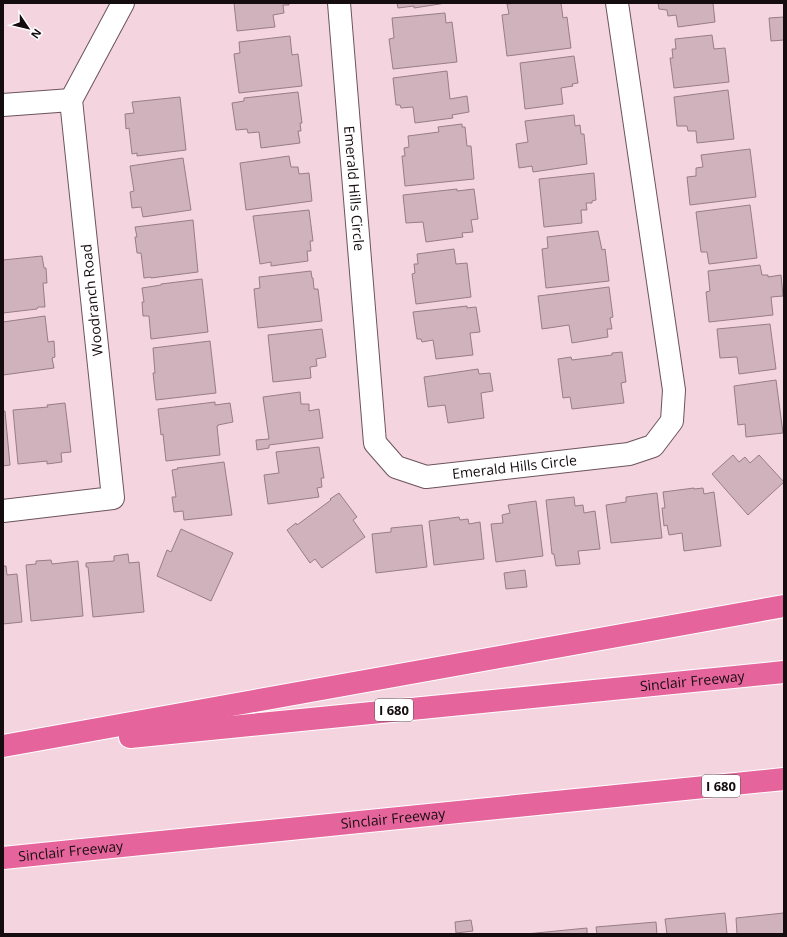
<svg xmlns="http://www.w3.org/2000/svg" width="787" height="937" viewBox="0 0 787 937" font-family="'Open Sans',sans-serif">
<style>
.building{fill:#cfb2bb;stroke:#987d86}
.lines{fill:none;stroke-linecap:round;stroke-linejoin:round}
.minor-casing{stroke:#6c535c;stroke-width:24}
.motorway-casing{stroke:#fff;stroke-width:24}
.minor{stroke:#fff;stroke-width:22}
.motorway{stroke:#e5649b;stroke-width:22}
.labels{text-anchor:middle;stroke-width:3.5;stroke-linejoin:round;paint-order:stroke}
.shield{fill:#fff;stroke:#5b5557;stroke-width:1}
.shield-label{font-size:13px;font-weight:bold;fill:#150c0f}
.street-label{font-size:14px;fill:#150c0f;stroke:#fff}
</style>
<rect width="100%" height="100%" fill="#f4d5df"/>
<g class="building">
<path d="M234,3H289V5H283L284,13L273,15L275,27L237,31Z"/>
<path d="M397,3H446L414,8V6L398,8Z"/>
<path d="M517,3H561L563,18L567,17L571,48L507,56L502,15L509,14L507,4Z"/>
<path d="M658,3H713L715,22L678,27L676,15L668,16L667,10L659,9Z"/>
<path d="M445,13L446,23L452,22L457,62L393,69L389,39L394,38L392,18Z"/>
<path d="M784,17V40L771,41L769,18Z"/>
<path d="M712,35L714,49L725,48L729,82L674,88L670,58H673L672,49H676L675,39Z"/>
<path d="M290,36L292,55L298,54L302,86L239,93L234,54L240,53L239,42Z"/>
<path d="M574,56L578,83L572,84L573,86L561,88L563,104L525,109L520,63Z"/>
<path d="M447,71L450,99L467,96L469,112L452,115L453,118L415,123L413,107L401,108L400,105H396L393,78Z"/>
<path d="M728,90L734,139L697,143L696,131H688L687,126H677L674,97Z"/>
<path d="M298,92L302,123H300L301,131H298L300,143L261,148L259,132L248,133L247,129L236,130L232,103L244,101V98Z"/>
<path d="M180,97L186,150L137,156V153L132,154L129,128L126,129L125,114L134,113L132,102Z"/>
<path d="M574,115L575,126L580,125L581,134H584L587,164L533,172L532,166L519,168L516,144L528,142L525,121Z"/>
<path d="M462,124V127H465L467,146H471L474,179L405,186L402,156H405L404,148L409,147L408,136L439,132L438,127Z"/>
<path d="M750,149L756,197L690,205L687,177L696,176V168L703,167L701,155Z"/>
<path d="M289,156L291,167H298L299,174L309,173L312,201L246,210L240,163Z"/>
<path d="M183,158L191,210L143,217L141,207L132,208L130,192L134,191L130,166Z"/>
<path d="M594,173L596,200L592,201V203H586L587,210H581L582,223L544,227L539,179Z"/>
<path d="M457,189V191L474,189L478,219L471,220L473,232L462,233L463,237L426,242L423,222L406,223L403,195Z"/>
<path d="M750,205L757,258L709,264L707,252H701L696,212Z"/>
<path d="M309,210L313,241H310L311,251H307L308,261L271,266V262L260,264L253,216Z"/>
<path d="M193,220L198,272L151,278V277L144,278L141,253H137L135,237H137L135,227Z"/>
<path d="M598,231L602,250L605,249L609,281L546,288L542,249L548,248L547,237Z"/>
<path d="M454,249L456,264L467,263L471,297L416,304L412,274L415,273L414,264H418L417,254Z"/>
<path d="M42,256L44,268H46L47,283H43L45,307H38L37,309L3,313V260Z"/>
<path d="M760,265L762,275H768V277L781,275L783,296L771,297L773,315L709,322L706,292L710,291L708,271Z"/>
<path d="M311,271L312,278H313L314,289H318L322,321L258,328L254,289L260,288L259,277Z"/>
<path d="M202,279L208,332L151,339L149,316H143L142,302H144L142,288L161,285V284Z"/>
<path d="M609,287L613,317L610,318L612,329H607L608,337L572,343L569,325L542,329L538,296Z"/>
<path d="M467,306V308L476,307L480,332L470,333L473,355L436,359L433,340L422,342L421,339H417L413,312Z"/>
<path d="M45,316L48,342L54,341L55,357L52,358L54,368L3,375V322Z"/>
<path d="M770,324L776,369L739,374L737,357L720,358L717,329Z"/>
<path d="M322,329L326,357L316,359L317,366L310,367L311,378L273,382L268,335Z"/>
<path d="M210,341L216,393L156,400L153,373H155L153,348Z"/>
<path d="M622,352L626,382L621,383L624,403L572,409L570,397L563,398L558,359L571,357L572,360L612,355V353Z"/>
<path d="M478,369L479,374L490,373L493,391L481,393L484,418L448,423L445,405L428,407L424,377Z"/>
<path d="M776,380L783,433L746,437L745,424L738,425L734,386Z"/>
<path d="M300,392L301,404H309V411L319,409L323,438L269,445V448L257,450L256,440L269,439L263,397Z"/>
<path d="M215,402V405L230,403L233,422L218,425V426H217L220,455L166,461L163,434L161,435L158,409Z"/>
<path d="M65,403L71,452L61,453L62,462L47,464V461L18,464L13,410L48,407L47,405Z"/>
<path d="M3,411H5L10,465L3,466Z"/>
<path d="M319,447L324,478H321L322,487L317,488L319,497L268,504L264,475L279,473L276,452Z"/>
<path d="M733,455L739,462L745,457L750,463L759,455L784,482L748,515L712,474Z"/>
<path d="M224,462L232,515L184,520L183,511L174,512L172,497H176L172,470L178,469L177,468Z"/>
<path d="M694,488V489L703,488L704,494L714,492L721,546L684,551L682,533L669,535L667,525L664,526L662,508H665L663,492Z"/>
<path d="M339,493L357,517L353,520L365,537L322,568L315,559L310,563L287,530L296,523L297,525L331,500L330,499Z"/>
<path d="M657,493L662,538L611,543L606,505L626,502V497Z"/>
<path d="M574,497L575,506L583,505L584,513L595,511L600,549L578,551L580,564L556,566L554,554H552L546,500Z"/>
<path d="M536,501L543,556L496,562L491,524L503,523L502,515L510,513L508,505Z"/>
<path d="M459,517L460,520L468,519L469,524L480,522L484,559L434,565L429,521Z"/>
<path d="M422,525L427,567L376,573L372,534L391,532V528Z"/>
<path d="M181,529L233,553L211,601L157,576L167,550L171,552Z"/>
<path d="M128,554L129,563L139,562L144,612L93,617L88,567H86V563L114,561V556Z"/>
<path d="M51,560L52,564L78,561L83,616L31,621L26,565L36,564V561Z"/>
<path d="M3,566H6L7,575L17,574L22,622L3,624Z"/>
<path d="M525,570L527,587L506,589L504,573Z"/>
<path d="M725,913L727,934H667L665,919Z"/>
<path d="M784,913V934H737L736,918Z"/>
<path d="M471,920L473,931L456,933L455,922Z"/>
<path d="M656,922L657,934H597L596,927Z"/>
<path d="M587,928V934H526Z"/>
</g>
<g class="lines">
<g class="minor-casing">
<g id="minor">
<path id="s1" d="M339,3L375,443L396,467L426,477L629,454L653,446L672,421L674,390L617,3"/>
<path d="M3,105L71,100"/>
<path d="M3,511L113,498L71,100L123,3"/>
</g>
</g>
<g class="motorway-casing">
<g id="motorway">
<path id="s2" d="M130,737L784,672"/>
<path d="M3,746L784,606"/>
<path id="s3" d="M3,858L784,779"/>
</g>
</g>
<use href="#minor" class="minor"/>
<use href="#motorway" class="motorway"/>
</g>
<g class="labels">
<g class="shield">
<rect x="375" y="699" width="38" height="22" rx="3"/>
<rect x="702" y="775" width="38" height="22" rx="3"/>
</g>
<g class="shield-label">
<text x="394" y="715">I 680</text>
<text x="721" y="791">I 680</text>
</g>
<g class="street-label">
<text dy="5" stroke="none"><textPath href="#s1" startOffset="186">Emerald Hills Circle</textPath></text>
<text transform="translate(92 300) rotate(-96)" y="5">Woodranch Road</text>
<text dy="5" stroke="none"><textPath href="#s1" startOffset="594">Emerald Hills Circle</textPath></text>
<text dy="5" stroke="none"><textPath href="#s2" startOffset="565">Sinclair Freeway</textPath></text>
<text dy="5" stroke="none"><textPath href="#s3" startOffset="392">Sinclair Freeway</textPath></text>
<text dy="5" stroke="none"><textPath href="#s3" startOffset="68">Sinclair Freeway</textPath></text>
</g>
</g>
<rect width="787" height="937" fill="none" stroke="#150c0f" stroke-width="8"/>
<g transform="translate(28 28) rotate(125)" stroke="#ffffff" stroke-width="3" paint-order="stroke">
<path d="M0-3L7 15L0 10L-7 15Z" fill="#150c0f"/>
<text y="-6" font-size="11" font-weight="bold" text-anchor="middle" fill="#150c0f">N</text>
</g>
</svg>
